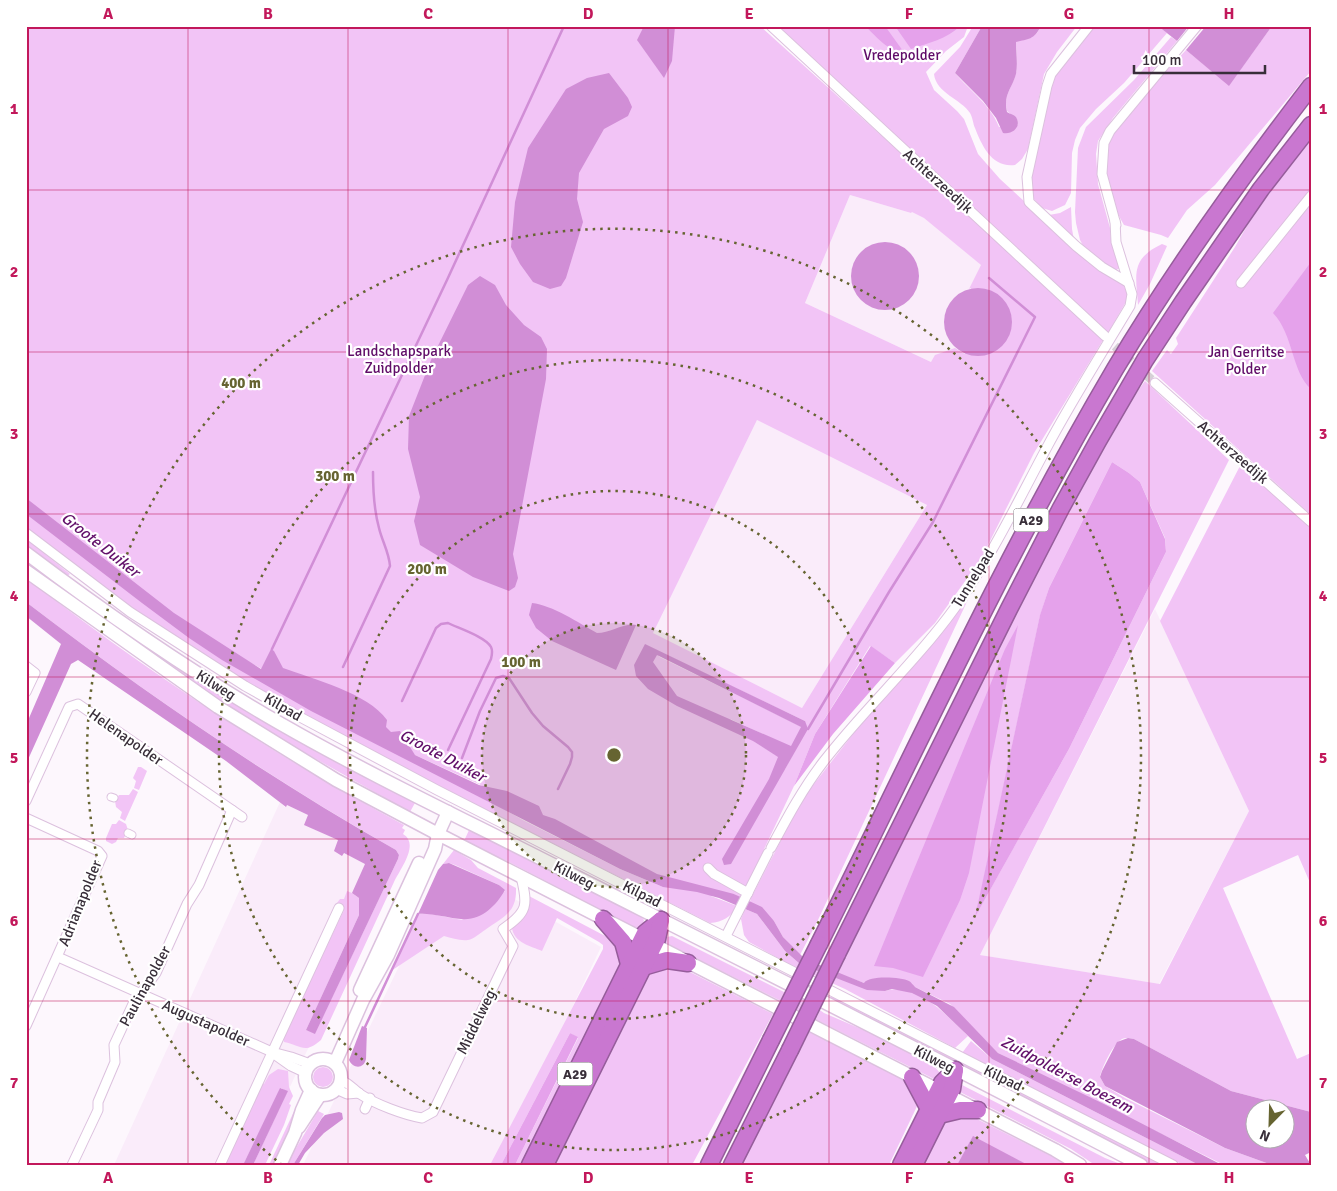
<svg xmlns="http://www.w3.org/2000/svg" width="1337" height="1191" viewBox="0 0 1337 1191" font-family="Signika,sans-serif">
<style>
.built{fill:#faecfa}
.green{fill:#f2c4f6;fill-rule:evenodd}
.forest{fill:#e5a2eb}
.water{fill:#d18ed6;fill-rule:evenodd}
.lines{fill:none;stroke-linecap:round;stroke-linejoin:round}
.stream{stroke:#d18ed6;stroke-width:2.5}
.minor-tunnel{stroke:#d6cfd6;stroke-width:9;stroke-dasharray:9 4.5;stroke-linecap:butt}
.pedestrian-casing{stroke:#dcc1de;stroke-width:9}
.minor-casing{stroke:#dcc1de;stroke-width:11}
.secondary-casing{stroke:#dcc1de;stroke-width:15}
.motorway-casing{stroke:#965d9b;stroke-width:19}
.pedestrian{stroke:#fff;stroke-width:7}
.minor{stroke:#fff;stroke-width:9}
.secondary{stroke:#fff;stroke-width:12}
.motorway{stroke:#c977d0;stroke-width:16}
.motorway-bridge-casing{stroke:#965d9b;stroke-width:19;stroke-linecap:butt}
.motorway-bridge{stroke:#c977d0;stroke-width:16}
.grid{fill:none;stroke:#c2185b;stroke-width:1;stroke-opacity:0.55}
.ring{fill:none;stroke:#666431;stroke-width:2.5;stroke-dasharray:2.5 5}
.labels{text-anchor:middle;stroke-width:4.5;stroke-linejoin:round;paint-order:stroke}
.shield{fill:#fff;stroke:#746d74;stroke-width:1}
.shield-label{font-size:14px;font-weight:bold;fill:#382e39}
.park-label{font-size:15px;fill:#600c68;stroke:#fff}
.street-label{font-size:15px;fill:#382e39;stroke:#fff}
.water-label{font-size:16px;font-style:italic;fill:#62106a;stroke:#fff}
.centre{fill:#666431;stroke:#fff;stroke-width:2.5}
.ring-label{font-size:15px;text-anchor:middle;font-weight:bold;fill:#666431;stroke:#fff;stroke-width:4.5;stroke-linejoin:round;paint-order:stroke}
.neatline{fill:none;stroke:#c2185b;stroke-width:2}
.grid-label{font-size:16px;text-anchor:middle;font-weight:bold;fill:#c2185b}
</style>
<rect width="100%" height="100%" fill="#fdf7fd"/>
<g class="built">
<path d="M850,195L911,213L912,211L925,218L981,265L1012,320L931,362L805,303Z"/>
<path d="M757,420L927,505L802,708L652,633Z"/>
<path d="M1155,609L1249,811L1159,984L980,955Z"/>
<path d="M280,802L285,807L287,805L308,815L305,825L338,840L344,853L366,864L353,893L315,1034L288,1091L281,1088L243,1165H114Z"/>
<path d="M511,897L601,947L497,1165H303L417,929Z"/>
</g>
<g class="green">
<path d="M26,26H760L1008,250L1103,340L1034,453L981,559L935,623L895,663L870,646L815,734L794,786L741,898L734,894L711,896L737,906C731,917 723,922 710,923L323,727L203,656L139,614L26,528ZM850,195L911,213L912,212L924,218L981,265L969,289L971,288L965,354L955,348L935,355L931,362L805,303ZM757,420L927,505L802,708L653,633ZM142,603L262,669L263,666L415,755L483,786L663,887L620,869L523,820ZM650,647L805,721L796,749L785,769L779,757L755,742L730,719L791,747L802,727L660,657Z"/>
<path d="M777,26H968L964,37L946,51L926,72L934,90L957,111L964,119L978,154L1000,179L1095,266L1123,285L1127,291V300L1108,333Z"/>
<path d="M973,26H982L955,73C970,91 990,104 999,127L1018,125C1018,115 1013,117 1007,111C1003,94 1012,89 1016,73C1018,64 1016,51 1016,41L1037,33L1041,26H1077L1057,52L1044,74L1028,149L1022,159L1015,165C992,168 982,146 975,128C973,124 973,118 970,113C961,99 936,93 934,74L960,47Z"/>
<path d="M1093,26H1158L1167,33L1124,83L1096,109L1080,128L1075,140L1072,153L1071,193L1065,205L1052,211L1042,208L1033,198L1030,184L1053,77Z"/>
<path d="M1272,26H1311V71L1215,185L1187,210L1168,238L1161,235L1124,225C1111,204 1103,173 1108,148C1113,123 1167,71 1186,50L1229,85Z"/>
<path d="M1171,37L1177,41L1113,118L1098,141L1096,154L1098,184L1110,228L1111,240L1120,268L1116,270L1093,256L1085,249L1080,240L1076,223L1075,212L1078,148L1086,127L1134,80Z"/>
<path d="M1311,137V515L1152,371L1167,350L1171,354L1178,344L1176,338L1235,247L1264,196Z"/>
<path d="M1071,207L1072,229L1074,240L1049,215L1060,213Z"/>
<path d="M1162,244L1167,246L1150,284L1138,305C1136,275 1130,259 1162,244Z"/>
<path d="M1145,381L1229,460L980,955L1160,984L1249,811L1160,621L1241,464L1311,528V885L1298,855L1223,888L1297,1059L1311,1053V1112L1231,1091L1134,1039C1131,1039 1126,1037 1122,1039C1113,1044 1102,1067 1100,1077L1105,1086L1125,1098L1225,1148L1272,1165H1224L998,1053L950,1004L915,987L864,983L837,973C894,855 952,738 1010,621C1051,540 1089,454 1145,381ZM1112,462L1129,473L1140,482L1165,538L1166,552L1069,749L976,915L1040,616L1049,588Z"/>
<path d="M26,539L70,574L67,576L26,545Z"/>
<path d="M26,560L100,616L215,692L416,801L410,812L243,718L26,565Z"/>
<path d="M979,576L818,920L800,955L783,937L774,921L750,902L751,898L803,798L857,729L942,633Z"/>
<path d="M26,578C145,670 271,754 404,825L402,828L405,830L403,834C420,844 400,869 394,882L321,1040C304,1055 301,1045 284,1042V1036L344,910V906L337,903L340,899H344L347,891L352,893L359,898V915L306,1030L315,1033L398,859L399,855L396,850C266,776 145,693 26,602Z"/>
<path d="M138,767H141L147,771L139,790L134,788L136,781L133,778Z"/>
<path d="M133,789L138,792L125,821L120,818L122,812L116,807L115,801L119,795H129Z"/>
<path d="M119,820L126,824L128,830L124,838H118L116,842L112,844L106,841V838L112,824H116Z"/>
<path d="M470,828L640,915L644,920L641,931L509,862L464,841Z"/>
<path d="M454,850L471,860L478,868L516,888C517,913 503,917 485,930C480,933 474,939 468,940C460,941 452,938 444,936L391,971L418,914H431L462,920L505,891L499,885L455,865L449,863L443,864Z"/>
<path d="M529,896L609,938L625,956L526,1165H515L578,1038L570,1033L501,1165H490L603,949V945L599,942L557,918L542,951C531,946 514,943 512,928L528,905Z"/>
<path d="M745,909L757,914L785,951L800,964L885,991C918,982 946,1015 968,1036L955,1048L845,989L787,963L749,942L744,935L741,919Z"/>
<path d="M672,936L784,992L801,997L824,1013L866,1031L934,1066L940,1073L938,1081L819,1021L794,1012L779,1000L664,942L667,937Z"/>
<path d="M678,966L773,1014L692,1165H555L648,974L652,969Z"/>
<path d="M832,995L1161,1165H1151L829,1000Z"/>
<path d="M807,1031L910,1083L919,1102L889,1165H741Z"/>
<path d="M971,1041L992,1059L1199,1165H1183L962,1053Z"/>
<circle cx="323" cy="1077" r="10"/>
<path d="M278,1069L288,1071L289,1087L293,1096L289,1104L291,1105L284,1125L265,1165H253L287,1092L281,1088L243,1165H223L262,1083L264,1084L269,1075Z"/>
<path d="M962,1085L1105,1158L1123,1165H1095L1071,1149L958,1091Z"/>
<path d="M296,1107L299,1108L286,1140L274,1165H269Z"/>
<path d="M318,1111L324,1114L293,1165H286Z"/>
<path d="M969,1115L1069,1165H1027L973,1137L957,1165H923L943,1125L952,1118Z"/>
</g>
<g class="forest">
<path d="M865,26H885L903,51C889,53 875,35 865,26Z"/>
<path d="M895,26H960C947,39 928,43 911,49Z"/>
<path d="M1311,262V389C1291,371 1294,335 1273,313Z"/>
<path d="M1112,462L1129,473L1140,482L1165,539L1166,552L1069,749L975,917L1040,615L1049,588Z"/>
<path d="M1018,625L969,873L960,900L923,977L893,968L874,966L1005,649Z"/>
<path d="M871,646L895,663L833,734L794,786L815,734Z"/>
<path d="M570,1033L578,1037L515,1165H501Z"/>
</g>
<g class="water">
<path d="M644,26H675L672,61L664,78L637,40Z"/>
<path d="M982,26H1041C1034,40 1028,39 1016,42C1016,52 1018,64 1016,74C1012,89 1003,94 1007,112C1010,114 1016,115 1017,119C1021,128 1011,135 1003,133L996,118L983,101L955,73Z"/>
<path d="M1158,26H1189L1177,41Z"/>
<path d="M1206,26H1272L1229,86L1186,50Z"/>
<path d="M609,73L628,98L632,107L628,116L604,129L579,173L577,199L583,222L566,278L561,286L550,289L533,282L520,264L511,247L515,202L528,148L566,89L587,78Z"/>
<circle cx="885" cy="276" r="34"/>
<path d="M480,276L495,285L506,305L524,325L541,337L547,349L546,379L513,554L518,578L515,587L509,591L473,577L420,545L414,521L420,497L408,449L409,416L431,360L468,285Z"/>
<circle cx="978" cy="322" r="34"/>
<path d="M26,498L174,613L261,669L271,649L274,651L283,668C313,679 368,693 387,720L386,727L391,732L400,731L415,755L479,785L507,791L539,806L543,815L555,819L657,874L734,894L762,907L774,921L783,937L805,959L864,983C869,975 901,977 909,981C911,982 913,985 915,987L954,1007L998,1053L1104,1104L1222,1165H1199L992,1059L937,1006L924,999L912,993L892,989L885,991L867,990L800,964L785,951L757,914L719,898L697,892L663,887L620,869L311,711L222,660L189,638L142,603L26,514Z"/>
<path d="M26,602C145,693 267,777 396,850L399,855L398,859L315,1034L306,1030L359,915V898L352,893L365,864L344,853L342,856L334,851L338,840L304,825L308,815L287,805L286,807L226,761L78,660L71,664L26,764V725L61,644L26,616Z"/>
<path d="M532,603C552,605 579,623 597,633C610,633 623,623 636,625L616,670L552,641L536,628L529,615Z"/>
<path d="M645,644L805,721L808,729L731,864L724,865L722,859L769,779L778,757L753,741L677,706L648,689L636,676L634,665ZM657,655L801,727L791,746L677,696L653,662Z"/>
<path d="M449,863L499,885L505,890C496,906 481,921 461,919C446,918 433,913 418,914L438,870L443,864Z"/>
<path d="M362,1026L367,1028L366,1059C364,1069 353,1069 349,1060Z"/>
<path d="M1128,1038L1134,1039L1231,1091L1311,1112V1152L1305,1155L1311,1165H1272L1225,1148L1105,1086L1100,1077L1102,1071L1117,1042ZM1254,1108H1284V1138H1254Z"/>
<path d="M280,1088L288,1091L253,1165H243Z"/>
<path d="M339,1112L342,1113L343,1119L324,1133L305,1153L298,1165H293L322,1118L325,1115Z"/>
<path d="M973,1136L1028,1165H957Z"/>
</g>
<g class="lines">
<g class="stream">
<path d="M272,649L447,280L564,26"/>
<path d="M343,667L390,566C389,552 382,541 379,528C374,510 373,491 373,472"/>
<path d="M402,701L436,628L441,624L448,623C458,628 486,637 491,647C493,651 492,655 491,659L448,750"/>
<path d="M808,729L889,592L933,522L1035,317L989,278"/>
<path d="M462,758L480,711L496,678L503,676L509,678L532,713L543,726L568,747L572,752V757L570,764L558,789"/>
<path d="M365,1027L418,914"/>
</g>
<path class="minor-tunnel" d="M1105,337L1155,383"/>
<g class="pedestrian-casing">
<g id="pedestrian">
<path d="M111,797L114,798"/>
<path d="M128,833L132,835"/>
</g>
</g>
<g class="minor-casing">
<g id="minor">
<path d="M771,26L1105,336"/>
<path d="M1089,26L1051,74L1047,86L1027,177L1029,202L1076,246L1102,267L1129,283"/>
<path d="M1116,225L1102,174L1104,143L1110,131L1134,102L1197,26"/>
<path d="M1241,283L1311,196"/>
<path d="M1155,383L1311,522"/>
<path d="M26,533L130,612L245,686L300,717L437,790L1173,1165"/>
<path d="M26,666L35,673L26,692"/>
<path d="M26,801L69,707L78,704L242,817"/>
<path d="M26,818L98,851L102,856L26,1026"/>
<path d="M771,848C787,818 803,788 824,761C865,708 915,663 954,609C990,560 1017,503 1046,449C1072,400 1102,353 1130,306L1132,294L1116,242L1115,221"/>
<path d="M708,868L714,874L748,893"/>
<path d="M726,936L768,853"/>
<path d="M58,957L272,1052L291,1057L310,1064"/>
<path d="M274,1054L291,1066L306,1073"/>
<path d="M341,1080C350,1084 353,1089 360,1094C375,1104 404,1115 422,1118L433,1112L513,946L503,929C528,912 528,905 521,877"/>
<path d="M336,1089L347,1094L359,1093"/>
<path d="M365,1109L370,1098"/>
<path d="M72,1165L98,1110V1102L115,1062L114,1045L133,1004L156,973L187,904L199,885L232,810"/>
<path d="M220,1165L339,908"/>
</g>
</g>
<g class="secondary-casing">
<g id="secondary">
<path d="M26,553C108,615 192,673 281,724C377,779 478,826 577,877C765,972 954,1067 1141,1165"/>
<path d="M26,571L218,707L336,780L438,834L1055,1150L1080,1165"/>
<path d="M360,990L419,863"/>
<circle cx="323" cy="1077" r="18"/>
<path d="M335,1063L363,1000L388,955L435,849L438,834L448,812"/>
<path d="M299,1127L320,1095"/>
<path d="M280,1165L295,1133L302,1110L311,1090"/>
</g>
</g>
<g class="motorway-casing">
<g id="motorway">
<path d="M603,919L623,942L629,964"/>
<path d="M819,944C915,751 1006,554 1115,369C1174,270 1241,177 1311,86"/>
<path d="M837,954L1009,609L1061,508L1098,441L1145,360L1183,302L1261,189L1311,125"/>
<path d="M643,967L667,960L688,963"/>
<path d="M912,1077L929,1109"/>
<path d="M939,1115L960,1110H978"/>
<path d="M530,1165L645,933L661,920"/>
<path d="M545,1165L657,939L661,920"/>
<path d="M709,1165L771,1040"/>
<path d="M732,1165L790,1050"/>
<path d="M901,1165L942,1083L955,1070"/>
<path d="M914,1165L952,1089L955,1070"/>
</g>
</g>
<use href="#pedestrian" class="pedestrian"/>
<use href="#minor" class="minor"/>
<use href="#secondary" class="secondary"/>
<use href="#motorway" class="motorway"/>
<g class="motorway-bridge-casing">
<g id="motorway-bridge">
<path d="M771,1040L819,944"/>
<path d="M790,1050L837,954"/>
</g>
</g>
<use href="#motorway-bridge" class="motorway-bridge"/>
</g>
<path class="grid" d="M188,26V1165M348,26V1165M508,26V1165M668,26V1165M829,26V1165M989,26V1165M1149,26V1165M26,190H1311M26,352H1311M26,514H1311M26,677H1311M26,839H1311M26,1001H1311"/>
<circle cx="614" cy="755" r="132" fill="#666431" fill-opacity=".12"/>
<g class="ring">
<circle cx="614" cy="755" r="132"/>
<circle cx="614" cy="755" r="264"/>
<circle cx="614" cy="755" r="395"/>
<path d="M282 1165A527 527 0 1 1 946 1165"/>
</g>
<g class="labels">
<g class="shield">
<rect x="1013.5" y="508.5" width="35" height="23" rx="4"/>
<rect x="557.5" y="1062.5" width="35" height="23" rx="4"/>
</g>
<g class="shield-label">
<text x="1031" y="525">A29</text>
<text x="575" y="1079">A29</text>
</g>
<g class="park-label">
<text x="902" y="60">Vredepolder</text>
<text x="399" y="356">Landschapspark<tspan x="399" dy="17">Zuidpolder</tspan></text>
<text x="1246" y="357">Jan Gerritse<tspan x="1246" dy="17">Polder</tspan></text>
</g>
<g class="street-label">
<text transform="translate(938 181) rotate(42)" y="5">Achterzeedijk</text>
<text transform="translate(1233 452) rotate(41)" y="5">Achterzeedijk</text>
<text transform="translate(973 578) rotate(-58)" y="5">Tunnelpad</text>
<text transform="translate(216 685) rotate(32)" y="5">Kilweg</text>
<text transform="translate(283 707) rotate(30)" y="5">Kilpad</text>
<text transform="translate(126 737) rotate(35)" y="5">Helenapolder</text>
<text transform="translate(574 875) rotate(27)" y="5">Kilweg</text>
<text transform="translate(642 894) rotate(27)" y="5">Kilpad</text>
<text transform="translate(80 903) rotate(-68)" y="5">Adrianapolder</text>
<text transform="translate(145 986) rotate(-61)" y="5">Paulinapolder</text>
<text transform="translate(476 1022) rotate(-64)" y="5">Middelweg</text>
<text transform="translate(206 1023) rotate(24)" y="5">Augustapolder</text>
<text transform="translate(934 1059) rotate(27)" y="5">Kilweg</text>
<text transform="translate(1003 1078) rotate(26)" y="5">Kilpad</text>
</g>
<g class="water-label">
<text transform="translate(101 544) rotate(38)" y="6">Groote Duiker</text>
<text transform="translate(443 755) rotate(28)" y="6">Groote Duiker</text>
<text transform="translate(1067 1074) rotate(28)" y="6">Zuidpolderse Boezem</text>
</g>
</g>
<circle cx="614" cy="755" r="8" class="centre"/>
<g class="ring-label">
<text x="241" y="388">400 m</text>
<text x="335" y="481">300 m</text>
<text x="427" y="574">200 m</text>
<text x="521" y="667">100 m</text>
</g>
<rect width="1337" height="1191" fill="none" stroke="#ffffff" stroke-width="55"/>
<g transform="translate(1270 1124) rotate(203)"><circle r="24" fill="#ffffff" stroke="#afabb0"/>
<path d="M0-4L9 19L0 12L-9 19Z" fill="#666431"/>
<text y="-8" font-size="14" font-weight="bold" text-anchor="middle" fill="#382e39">N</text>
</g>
<path d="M1134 65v8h131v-8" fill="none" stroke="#382e39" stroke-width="2.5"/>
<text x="1142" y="65" font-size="15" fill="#382e39" stroke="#ffffff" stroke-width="4" paint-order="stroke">100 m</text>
<rect x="28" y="28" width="1282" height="1136" class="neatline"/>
<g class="grid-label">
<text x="108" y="19">A</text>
<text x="268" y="19">B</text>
<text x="428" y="19">C</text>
<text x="588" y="19">D</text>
<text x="749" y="19">E</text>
<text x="909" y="19">F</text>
<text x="1069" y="19">G</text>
<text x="1229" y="19">H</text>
<text x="14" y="114">1</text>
<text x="1323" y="114">1</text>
<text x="14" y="277">2</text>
<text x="1323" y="277">2</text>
<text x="14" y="439">3</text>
<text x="1323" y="439">3</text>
<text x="14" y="601">4</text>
<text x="1323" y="601">4</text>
<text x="14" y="763">5</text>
<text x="1323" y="763">5</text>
<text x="14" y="926">6</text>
<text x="1323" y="926">6</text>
<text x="14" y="1088">7</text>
<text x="1323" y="1088">7</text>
<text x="108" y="1183">A</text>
<text x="268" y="1183">B</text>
<text x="428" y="1183">C</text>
<text x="588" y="1183">D</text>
<text x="749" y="1183">E</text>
<text x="909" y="1183">F</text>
<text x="1069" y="1183">G</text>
<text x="1229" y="1183">H</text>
</g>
</svg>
